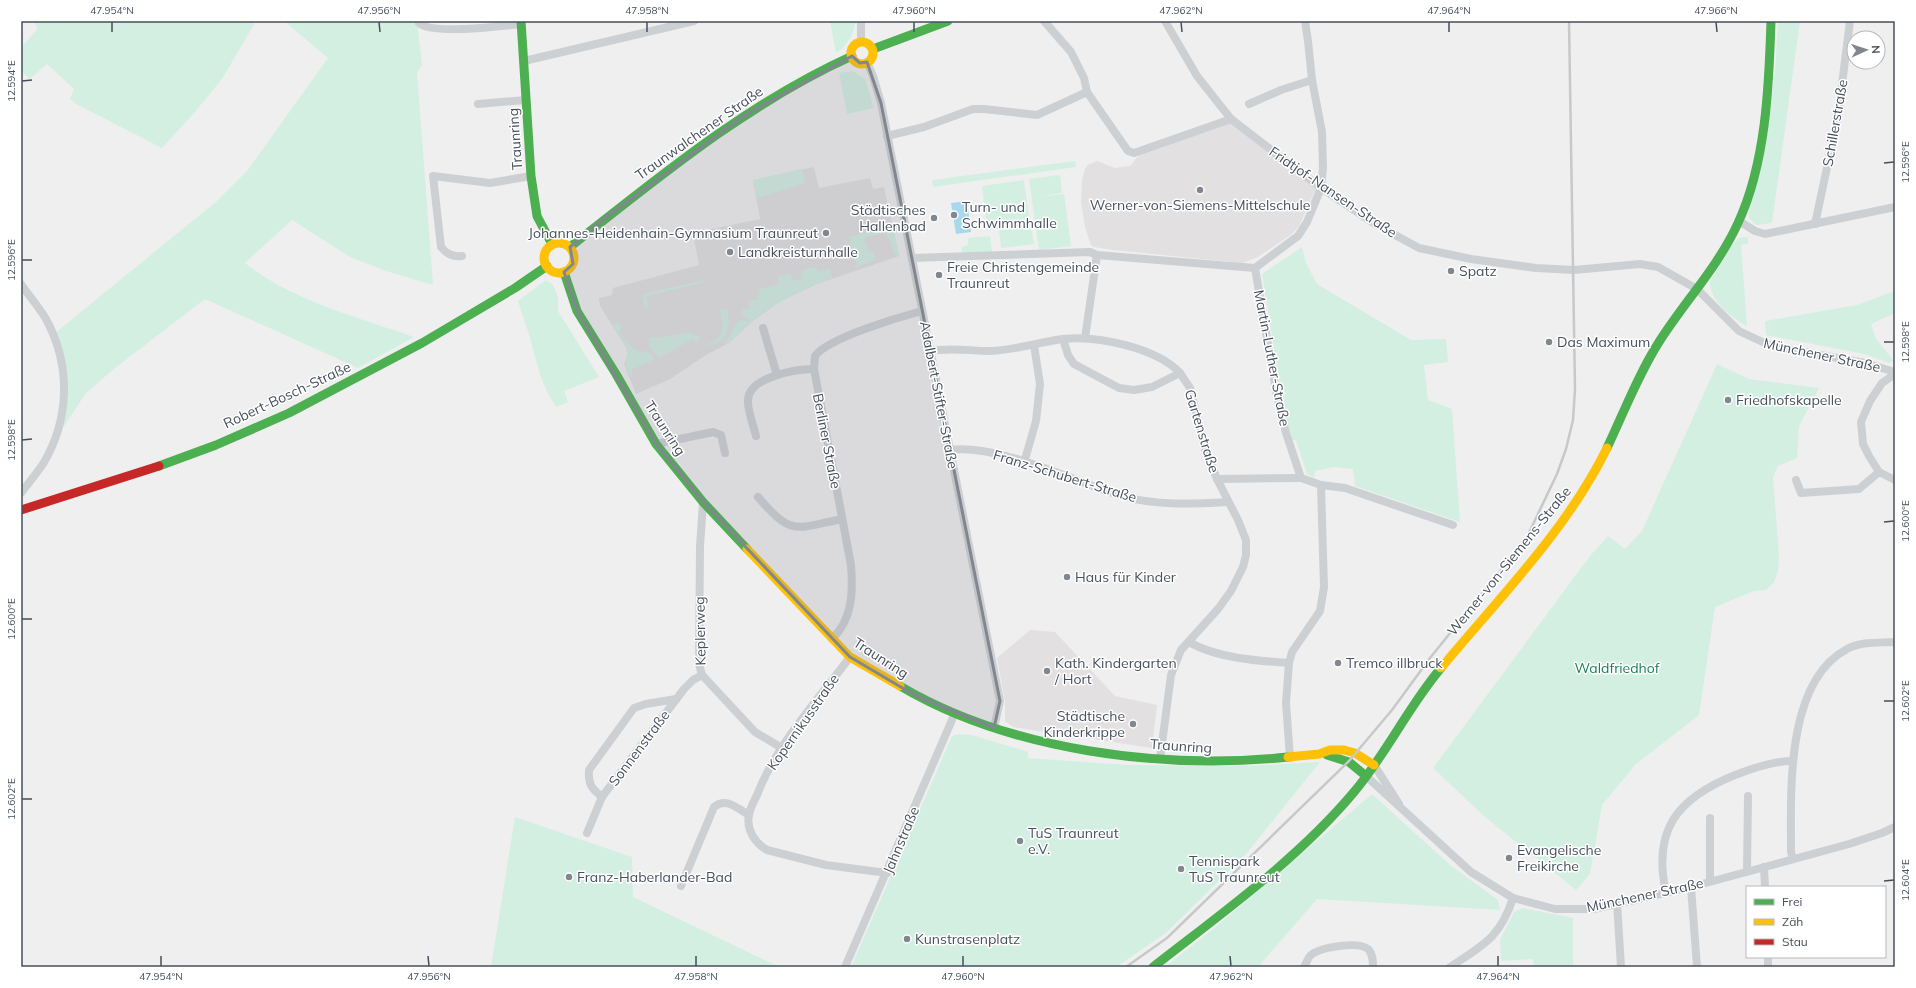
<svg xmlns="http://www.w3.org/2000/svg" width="1916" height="988" viewBox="0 0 1916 988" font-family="Mulish,sans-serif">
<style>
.education{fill:#e2e0e1}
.green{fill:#d3efe1}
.water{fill:#a7d8ee}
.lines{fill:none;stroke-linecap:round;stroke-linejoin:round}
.street{stroke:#cdd0d3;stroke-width:8}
.fast{stroke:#4caf50;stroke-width:9}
.slow{stroke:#ffc107;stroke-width:9}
.jam{stroke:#c62828;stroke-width:9}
.rail{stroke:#c6c8ca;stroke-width:2.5}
.marked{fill:#82878f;fill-opacity:0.2;stroke:#82878f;stroke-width:3;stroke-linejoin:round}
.ticks{fill:none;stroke:#464f5c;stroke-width:1.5}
.poi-dot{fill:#82878f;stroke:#fff;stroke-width:1.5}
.labels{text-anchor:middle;stroke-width:3;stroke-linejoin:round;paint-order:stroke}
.street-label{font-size:14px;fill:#464f5c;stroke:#fff}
.poi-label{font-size:14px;fill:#464f5c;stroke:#fff;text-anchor:start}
.park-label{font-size:14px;fill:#167e55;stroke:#fff}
.neatline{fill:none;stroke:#464f5c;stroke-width:1.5}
.ticks-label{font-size:10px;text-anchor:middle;fill:#464f5c}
</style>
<rect width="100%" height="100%" fill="#f0efef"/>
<g class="education">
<path d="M1231,119L1321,188L1314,193L1299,226L1292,234L1258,257L1242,263L1113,250L1094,247L1091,245L1085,227L1081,203L1082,180L1085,169L1088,165L1097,161L1115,168L1130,166L1139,155Z"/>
<path d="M814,167L819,188L870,178L873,189L884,187L899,256L817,284L779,302L753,321L729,343L706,355L670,379L636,394L624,364L627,356V349L600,306L599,298L612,295L613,288L699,265L693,233L760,219L753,180Z"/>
<path d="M1030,630L1055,632L1115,696L1157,705L1152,748L1013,727L1005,721V702L997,658Z"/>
</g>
<g class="green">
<path d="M33,21H256L222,79L194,113L162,148L76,104L70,99L74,89L47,64L30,79L21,71V48L38,28Z"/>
<path d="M284,21H417L422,65L417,72L433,285L386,271L350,257L292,220L245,263C293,301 357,317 414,337L358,368L205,299L115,368L86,393L59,434L65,410L55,333L217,201L247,171L328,58Z"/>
<path d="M830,21H856L851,37L843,48L836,53Z"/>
<path d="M1778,21H1800L1772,223L1756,225L1749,218V208L1766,143L1775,72Z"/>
<path d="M853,71L865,79L874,108L847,114L839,73Z"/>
<path d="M1075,161L1076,167L933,187L932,180Z"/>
<path d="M802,169L805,183L757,198L753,180Z"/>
<path d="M1060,175L1062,193L1036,197L1064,194L1071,246L1039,250L1029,179Z"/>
<path d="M1024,180L1030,224L987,230L982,186Z"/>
<path d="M1031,226L1034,244L1001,248L999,230Z"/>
<path d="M893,227L899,254L895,256L890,240L885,234L886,228Z"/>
<path d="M880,229L881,234L867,237L864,239L869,252H874L875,260L856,267L849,237Z"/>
<path d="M990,236L992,252L962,253L961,247L968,245V238Z"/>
<path d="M1748,237V244L1741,245L1747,326C1732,318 1709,300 1710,281L1732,245L1739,238Z"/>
<path d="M1302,247L1306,263L1317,284L1411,340L1446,339L1448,362L1424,365L1428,400L1452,409L1460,522L1355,486L1353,469L1334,467L1315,471L1314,478L1307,474L1296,440H1292L1283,406L1262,274Z"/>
<path d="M816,267L818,272L830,269L832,278C804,288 777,302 753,320C743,329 735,340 723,346C730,339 733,324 740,320L749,322L750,319L743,317L742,310L750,308L748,302L759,299L757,290L779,284L778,277L790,273L792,281L803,278L801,270Z"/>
<path d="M546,280L553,285L558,297V311L599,377L564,391L568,402L556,407C543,387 539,372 533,349C529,333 523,317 518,301Z"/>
<path d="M705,280V282L646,296L649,309L644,306L643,294Z"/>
<path d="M1895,291V313L1871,324L1876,339L1894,361L1889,363L1864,354L1766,335L1765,321L1857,305Z"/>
<path d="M727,308C732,326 726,346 705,345C725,339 724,328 720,310Z"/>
<path d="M616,323L621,325C622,327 620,329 620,331C620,339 632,344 635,350L640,352L648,351L655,359L631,370L633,376L631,377L625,364C632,346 621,340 612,324Z"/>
<path d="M690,333L700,337L698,343H696L693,339L658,358L649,346V339C655,335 658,338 664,337C673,335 681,333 690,333Z"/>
<path d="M1717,364L1749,379L1819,388L1799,426L1797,458L1778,466L1773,477L1779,556L1778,571L1774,582L1766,590L1754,591L1715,607L1699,715L1636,764L1602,805L1590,874L1576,890L1485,817L1433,768L1590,556L1608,536L1625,549L1642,531Z"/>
<path d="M959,734L972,735L1028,752V758L1127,765L1245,766L1320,762L1246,854L1166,933L1116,967H851L952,736Z"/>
<path d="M1372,794L1450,865L1498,900L1500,910L1317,899L1258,967H1165L1218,925Z"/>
<path d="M515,817L632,857L633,897L779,967H491Z"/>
<path d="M1523,908L1573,918V967H1534L1533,959L1501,961L1500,940L1514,912Z"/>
</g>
<path class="water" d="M967,201L971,232L956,234L951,203Z"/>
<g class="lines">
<g class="street">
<path d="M861,21V42"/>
<path d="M1044,21L1071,52L1084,78L1087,92L1128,151L1134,153L1231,119"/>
<path d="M1165,21L1197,76L1231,119L1321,188L1375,224L1419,248L1471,259L1536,268L1574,270L1640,264L1658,267L1697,289L1739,331L1771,346L1865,363L1895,372"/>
<path d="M419,23C431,35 503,26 521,24"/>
<path d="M524,61L694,21"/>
<path d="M867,62L873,76L881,103L1000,701L994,728"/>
<path d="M478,104L526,100"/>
<path d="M1249,104L1281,90L1312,80L1308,41L1305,21"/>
<path d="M887,136L924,127L973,109H984L1037,115L1087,92"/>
<path d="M1739,221L1755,231L1765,234L1895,207"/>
<path d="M1815,224L1838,116L1850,21"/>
<path d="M462,256C452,257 447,254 441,247L433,176L490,183L531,176"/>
<path d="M912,258L1090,252L1097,255L1255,268L1298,236L1307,222L1321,188L1323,168L1322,132L1312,80"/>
<path d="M1255,268L1276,391L1286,433L1301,478L1321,485L1324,587L1320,611L1292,652L1289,663L1286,703L1290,758"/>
<path d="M21,284C29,296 39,307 46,319C71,365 70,419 43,464C36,474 28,484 21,493"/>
<path d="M763,328L777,375"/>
<path d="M1085,338L1097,255"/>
<path d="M930,351C951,347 971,351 991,351C1016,350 1039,342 1063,339C1097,335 1157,348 1180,373L1152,387L1134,390L1119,388L1074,364L1068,355L1063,339"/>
<path d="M1895,374L1882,383L1870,401L1861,422L1863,444L1869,456L1879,472L1895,480"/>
<path d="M756,436C754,427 747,409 748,400C749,377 796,369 814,369"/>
<path d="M656,444L713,432L721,435L725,453"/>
<path d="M950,450C997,443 1075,482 1122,496C1156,506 1193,504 1228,502"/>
<path d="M1024,463L1036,421L1040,384L1034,345"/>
<path d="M1217,479L1301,478"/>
<path d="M1796,480L1801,493L1859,489L1879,472"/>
<path d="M1321,485L1345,488L1453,525"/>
<path d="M758,497C792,536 794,529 842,519"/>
<path d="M703,502L700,547L699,664L702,675L755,732L782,748"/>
<path d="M832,639C853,619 853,591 851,565L814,369L815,356C828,338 899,317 922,311"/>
<path d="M1189,642C1216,658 1258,661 1289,663"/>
<path d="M850,657C818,700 776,745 757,795C754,801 750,808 749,815C746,830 755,843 767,850L826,865L887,873"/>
<path d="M1160,759L1171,675L1181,650L1218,609L1231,591L1243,567L1246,555V540L1238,520L1217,479L1205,449L1190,388L1180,373"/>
<path d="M1374,765L1399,804"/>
<path d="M1366,776L1471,872L1513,898L1555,909H1594L1691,887L1849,844L1882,833L1895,827"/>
<path d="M602,797C591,788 588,784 589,770L634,708L646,704L676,699"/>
<path d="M587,833L602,797L684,689L693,680L702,675"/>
<path d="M1793,859L1791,852C1791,792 1785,682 1847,649C1861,641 1880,643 1895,642"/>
<path d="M1764,867L1765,887"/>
<path d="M1747,871L1748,796"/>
<path d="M1710,881V818"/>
<path d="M681,886L714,807C726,797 737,808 749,815"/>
<path d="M1691,887L1697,967"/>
<path d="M1666,893C1652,829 1678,798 1735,775C1753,768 1773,761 1792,761"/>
<path d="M1617,903L1621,967"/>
<path d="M1768,957V967"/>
<path d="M845,967L955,713"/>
<path d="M1304,967C1306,964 1308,958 1310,956C1319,947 1358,941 1368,949C1373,954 1373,961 1373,967"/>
<path d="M1450,967C1483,945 1500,938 1513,898"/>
</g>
<g class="fast">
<path d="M521,21L531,176L537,216L552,244"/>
<path d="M873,49L948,21"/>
<path d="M570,247C659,177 748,103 852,56"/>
<path d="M564,272L577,311L616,374L656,444L703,502L747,549"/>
<path d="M1607,448C1624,412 1638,375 1659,342C1685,301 1718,267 1738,223C1766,163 1769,86 1771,21"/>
<path d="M159,466L216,445L289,413L422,343L515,288L547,266"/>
<path d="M900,686C1010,751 1163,770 1288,757"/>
<path d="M1327,755L1349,762L1366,776"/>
<path d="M1153,967C1222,913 1298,859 1354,792C1387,753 1408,707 1441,668"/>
</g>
<g class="slow">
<circle cx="862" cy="53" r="11"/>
<circle cx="559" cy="258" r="15"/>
<path d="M747,549L850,657L900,686"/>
<path d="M1441,668C1499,598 1567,530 1607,448"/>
<path d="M1288,757L1319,754L1330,750H1344L1355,753L1374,765"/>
</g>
<path class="jam" d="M21,510L159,466"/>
<path class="rail" d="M1126,967L1167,938L1349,761L1392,710L1430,658L1526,539L1557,474L1566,449L1573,420L1575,389L1569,21"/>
</g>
<path class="marked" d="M852,56L860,63L867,62L881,103L1000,701L994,728L916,696L850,657L703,502L656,444L577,311L564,272L573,264L570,247L602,220L743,116Z"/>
<path class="ticks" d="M112,22V32M379,22L380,32M647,22V32M914,22V32M1181,22L1182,32M1449,22V32M1716,22L1717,32M22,81L32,80M1884,163L1894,162M22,260H32M1884,342H1894M22,440L32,439M1884,522L1894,521M22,619H32M1884,701H1894M22,799H32M1884,881L1894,880M161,956V966M428,956L429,966M696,956V966M963,956V966M1230,956L1231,966M1498,956V966"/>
<g class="poi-dot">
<circle cx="1200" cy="190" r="4"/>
<circle cx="954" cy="215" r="4"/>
<circle cx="934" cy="218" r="4"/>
<circle cx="826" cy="233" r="4"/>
<circle cx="730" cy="252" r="4"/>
<circle cx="1451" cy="271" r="4"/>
<circle cx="939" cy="275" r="4"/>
<circle cx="1549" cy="342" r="4"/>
<circle cx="1728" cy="400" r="4"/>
<circle cx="1067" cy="577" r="4"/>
<circle cx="1338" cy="663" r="4"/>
<circle cx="1047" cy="671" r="4"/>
<circle cx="1133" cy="724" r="4"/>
<circle cx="1020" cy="841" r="4"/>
<circle cx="1509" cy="858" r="4"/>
<circle cx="1181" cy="869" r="4"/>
<circle cx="569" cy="877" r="4"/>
<circle cx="907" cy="939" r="4"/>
</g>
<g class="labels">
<g class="street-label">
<text transform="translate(1835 123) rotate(-80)" y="5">Schillerstraße</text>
<text transform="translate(699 133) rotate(-35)" y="5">Traunwalchener Straße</text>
<text transform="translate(515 139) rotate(-94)" y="5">Traunring</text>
<text transform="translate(1333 192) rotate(34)" y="5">Fridtjof-Nansen-Straße</text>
<text transform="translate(1822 355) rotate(12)" y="5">Münchener Straße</text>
<text transform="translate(1272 358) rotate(79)" y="5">Martin-Luther-Straße</text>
<text transform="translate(287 395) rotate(-25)" y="5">Robert-Bosch-Straße</text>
<text transform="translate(939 395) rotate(79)" y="5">Adalbert-Stifter-Straße</text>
<text transform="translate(665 428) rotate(57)" y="5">Traunring</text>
<text transform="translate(1202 431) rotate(73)" y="5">Gartenstraße</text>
<text transform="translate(827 441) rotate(79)" y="5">Berliner Straße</text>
<text transform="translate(1065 476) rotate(17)" y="5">Franz-Schubert-Straße</text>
<text transform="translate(1509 561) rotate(-51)" y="5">Werner-von-Siemens-Straße</text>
<text transform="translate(700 631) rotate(-91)" y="5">Keplerweg</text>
<text transform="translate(881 658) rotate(33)" y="5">Traunring</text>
<text transform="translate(803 722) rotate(-55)" y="5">Kopernikusstraße</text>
<text transform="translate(1181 746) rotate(4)" y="5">Traunring</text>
<text transform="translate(639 748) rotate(-53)" y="5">Sonnenstraße</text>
<text transform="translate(901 840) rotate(-67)" y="5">Jahnstraße</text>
<text transform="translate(1645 895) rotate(-12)" y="5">Münchener Straße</text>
</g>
<g class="poi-label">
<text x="1200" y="210" text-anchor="middle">Werner-von-Siemens-Mittelschule</text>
<text x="962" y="212">Turn- und<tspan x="962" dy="16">Schwimmhalle</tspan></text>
<text x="926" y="215" text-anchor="end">Städtisches<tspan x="926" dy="16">Hallenbad</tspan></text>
<text x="818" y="238" text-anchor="end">Johannes-Heidenhain-Gymnasium Traunreut</text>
<text x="738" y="257">Landkreisturnhalle</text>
<text x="947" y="272">Freie Christengemeinde<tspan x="947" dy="16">Traunreut</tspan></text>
<text x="1459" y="276">Spatz</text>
<text x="1557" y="347">Das Maximum</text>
<text x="1736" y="405">Friedhofskapelle</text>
<text x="1075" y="582">Haus für Kinder</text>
<text x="1055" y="668">Kath. Kindergarten<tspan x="1055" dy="16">/ Hort</tspan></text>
<text x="1346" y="668">Tremco illbruck</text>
<text x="1125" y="721" text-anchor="end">Städtische<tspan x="1125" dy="16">Kinderkrippe</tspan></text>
<text x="1028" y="838">TuS Traunreut<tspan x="1028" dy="16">e.V.</tspan></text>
<text x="1517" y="855">Evangelische<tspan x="1517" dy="16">Freikirche</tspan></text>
<text x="1189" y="866">Tennispark<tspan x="1189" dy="16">TuS Traunreut</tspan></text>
<text x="577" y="882">Franz-Haberlander-Bad</text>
<text x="915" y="944">Kunstrasenplatz</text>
</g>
<g class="park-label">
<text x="1617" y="673">Waldfriedhof</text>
</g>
</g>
<rect width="1916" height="988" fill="none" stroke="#ffffff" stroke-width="44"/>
<rect x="1746" y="886" width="140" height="72" fill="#ffffff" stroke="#b5b9be"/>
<rect x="1754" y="899" width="20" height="6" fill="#4caf50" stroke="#b5b9be"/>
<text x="1782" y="906" font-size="12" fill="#464f5c">Frei</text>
<rect x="1754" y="919" width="20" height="6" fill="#ffc107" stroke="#b5b9be"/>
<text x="1782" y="926" font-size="12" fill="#464f5c">Zäh</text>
<rect x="1754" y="939" width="20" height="6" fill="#c62828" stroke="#b5b9be"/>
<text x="1782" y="946" font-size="12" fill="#464f5c">Stau</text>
<g transform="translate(1866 50) rotate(87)"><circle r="19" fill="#ffffff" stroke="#b5b9be"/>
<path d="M0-3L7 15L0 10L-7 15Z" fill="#82878f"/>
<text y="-6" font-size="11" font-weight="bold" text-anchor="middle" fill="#464f5c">N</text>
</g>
<rect x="22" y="22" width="1872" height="944" class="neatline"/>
<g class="ticks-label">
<text x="112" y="14">47.954°N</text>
<text x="379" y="14">47.956°N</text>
<text x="647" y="14">47.958°N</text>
<text x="914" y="14">47.960°N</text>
<text x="1181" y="14">47.962°N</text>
<text x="1449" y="14">47.964°N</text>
<text x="1716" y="14">47.966°N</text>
<text transform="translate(11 81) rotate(-90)" y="4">12.594°E</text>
<text transform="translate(1905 162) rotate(-90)" y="4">12.596°E</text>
<text transform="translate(11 260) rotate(-90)" y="4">12.596°E</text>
<text transform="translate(1905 342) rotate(-90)" y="4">12.598°E</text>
<text transform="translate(11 440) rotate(-90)" y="4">12.598°E</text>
<text transform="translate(1905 521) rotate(-90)" y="4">12.600°E</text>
<text transform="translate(11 619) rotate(-90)" y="4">12.600°E</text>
<text transform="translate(1905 701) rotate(-90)" y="4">12.602°E</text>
<text transform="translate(11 799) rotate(-90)" y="4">12.602°E</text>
<text transform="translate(1905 880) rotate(-90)" y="4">12.604°E</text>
<text x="161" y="980">47.954°N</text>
<text x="429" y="980">47.956°N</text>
<text x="696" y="980">47.958°N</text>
<text x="963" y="980">47.960°N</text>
<text x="1231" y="980">47.962°N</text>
<text x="1498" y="980">47.964°N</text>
</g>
</svg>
